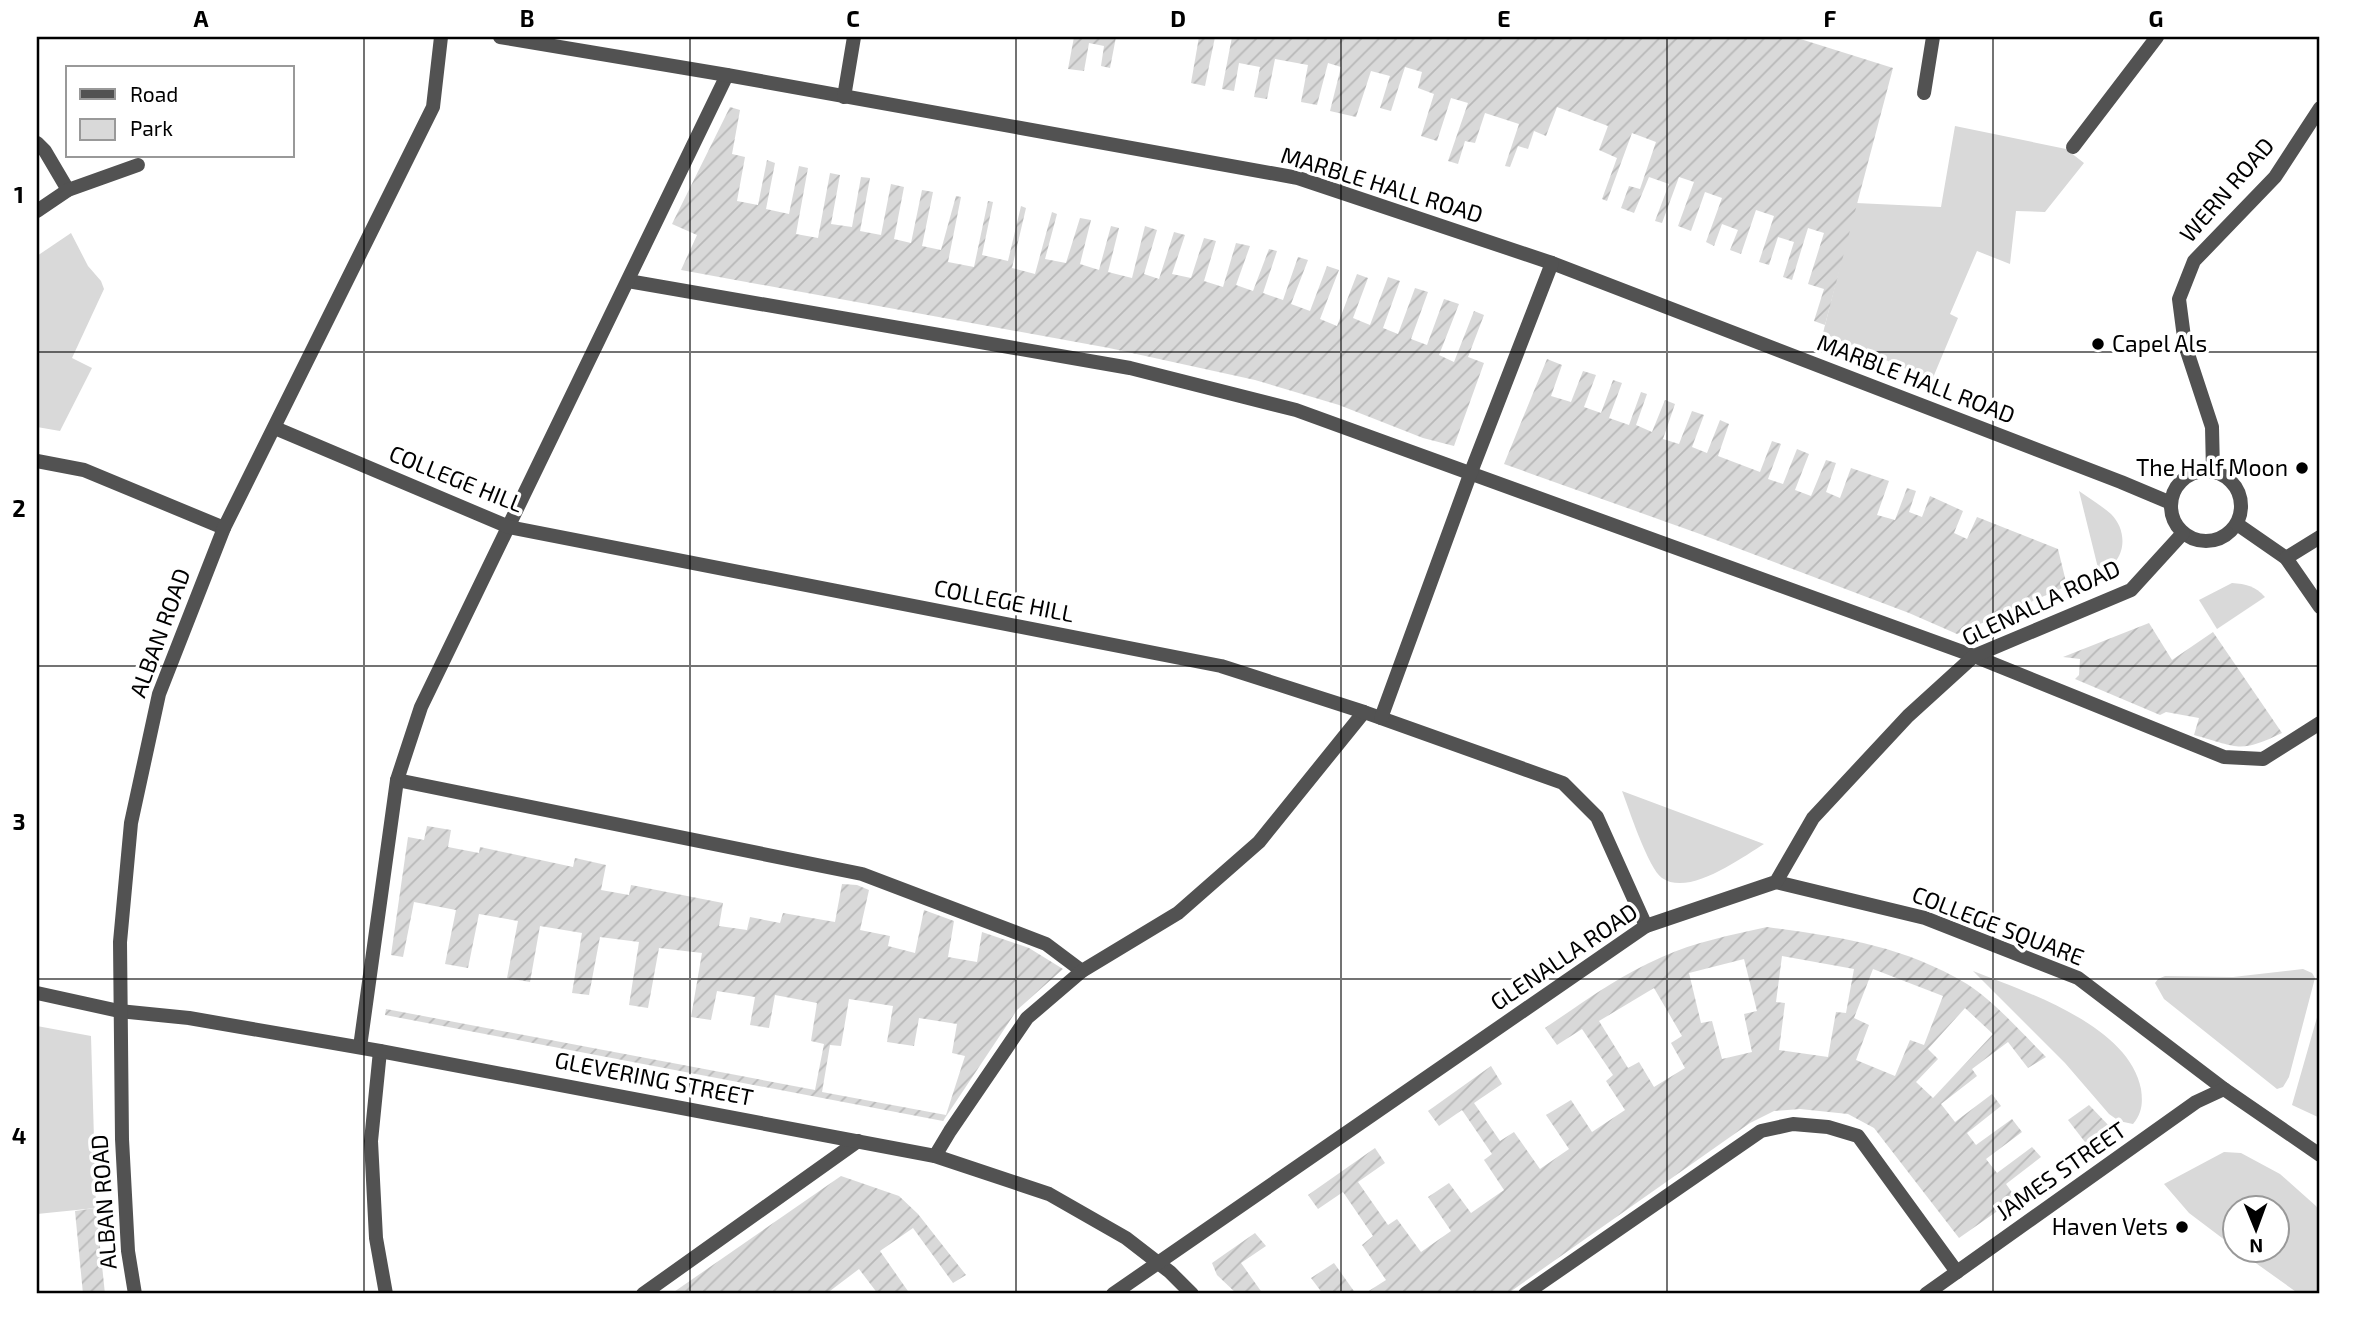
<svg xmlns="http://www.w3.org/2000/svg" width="2357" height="1331" viewBox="0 0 2357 1331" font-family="'Exo 2',sans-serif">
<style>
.green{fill:#d9d9d9}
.garden{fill:url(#garden-furrows);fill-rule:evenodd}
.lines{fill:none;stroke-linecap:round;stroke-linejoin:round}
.lane{stroke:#525252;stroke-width:14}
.street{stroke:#525252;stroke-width:14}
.grid{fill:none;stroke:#000;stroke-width:2;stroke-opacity:0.55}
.poi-dot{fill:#000;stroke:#fff;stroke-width:2.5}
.labels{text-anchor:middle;stroke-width:7;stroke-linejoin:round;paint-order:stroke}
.street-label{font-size:23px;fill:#000;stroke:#fff}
.poi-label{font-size:23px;fill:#000;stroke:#fff;text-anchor:end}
.neatline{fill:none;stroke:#000;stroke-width:2.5}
.grid-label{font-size:23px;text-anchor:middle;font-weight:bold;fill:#000}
</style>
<defs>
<pattern id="garden-furrows" width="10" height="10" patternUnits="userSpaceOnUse" patternTransform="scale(1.75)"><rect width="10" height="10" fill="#d9d9d9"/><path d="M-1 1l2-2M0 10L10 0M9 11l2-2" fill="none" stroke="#b8b8b8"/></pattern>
</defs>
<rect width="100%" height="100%" fill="#fff"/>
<g class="green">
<path d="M1955,126L2066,149L2084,163L2045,212L2016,211L2010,264L1977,251L1950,314L1958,318L1932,380L1823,333L1856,203L1941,207Z"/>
<path d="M71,233L88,266L101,281L104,289L72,358L92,368L60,431L37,427V256Z"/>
<path d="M2079,491C2090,499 2102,506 2111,514C2130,533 2125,565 2099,572Z"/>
<path d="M2232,583C2246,584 2255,586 2265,597L2217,629L2199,600Z"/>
<path d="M1622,791L1764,844C1741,858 1689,897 1662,878C1648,868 1629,809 1622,791Z"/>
<path d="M2303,969L2312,973L2315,978L2289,1077L2283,1087L2277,1089L2164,999L2155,983L2158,979L2165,976L2233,977Z"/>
<path d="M1973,971C2026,992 2129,1025 2141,1089C2143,1103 2142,1113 2133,1124L2119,1121L2109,1114L2065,1063Z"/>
<path d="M2320,1007V1118L2292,1105Z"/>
<path d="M37,1026L91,1036L96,1208L37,1214Z"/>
<path d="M2224,1152L2241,1153L2280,1174L2316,1206L2320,1213V1294H2299L2239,1251L2276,1250V1208H2234V1247L2189,1213L2164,1184Z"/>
</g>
<g class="garden">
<path d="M1074,37H1116L1110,68L1101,66L1104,46L1089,43L1084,71L1068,69Z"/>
<path d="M1199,37H1215L1205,86L1191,83Z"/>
<path d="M1232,37H1794L1893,68L1825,325L1814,321L1824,289L1808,284L1824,233L1808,228L1792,280L1783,277L1794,242L1778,237L1769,265L1759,262L1774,216L1756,210L1741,254L1730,250L1738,230L1722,224L1714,246L1706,242L1722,198L1705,192L1691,231L1678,226L1694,182L1679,177L1662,223L1655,221L1669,184L1649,177L1634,213L1621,208L1629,186L1640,189L1656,142L1632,133L1607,201L1602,199L1617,158L1599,150L1608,126L1557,107L1546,136L1534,131L1528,149L1518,146L1510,167L1505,166L1519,124L1485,113L1475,143L1465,141L1458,164L1448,161L1468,103L1451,98L1437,141L1421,136L1434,94L1418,88L1422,72L1405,67L1391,111L1380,108L1390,76L1371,71L1356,117L1330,111L1341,67L1328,63L1317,105L1301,102L1308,65L1275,59L1267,99L1254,97L1260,67L1239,63L1234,91L1222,89Z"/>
<path d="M730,107L740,110L732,154L745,157L737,201L758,205L767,160L775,163L766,209L789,214L799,166L808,168L796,234L818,238L830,173L840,175L831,224L852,227L861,177L870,178L860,231L881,235L891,184L904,187L894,239L911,243L922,190L933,192L922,246L941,250L956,196L961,197L948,262L974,267L988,201L993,202L982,255L1008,261L1021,206L1026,208L1012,268L1035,274L1052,212L1057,214L1045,259L1066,263L1080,218L1091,220L1080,264L1099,270L1111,226L1119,228L1108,272L1132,278L1145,226L1157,230L1144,274L1159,279L1174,232L1185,235L1172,274L1191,278L1204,238L1216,241L1204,281L1223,287L1236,243L1250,246L1236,285L1253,291L1269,249L1277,251L1263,293L1283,300L1298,257L1308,260L1291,304L1310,311L1327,266L1339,270L1320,319L1337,326L1357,274L1368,278L1353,318L1370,325L1388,277L1400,281L1383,328L1398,334L1415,288L1428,292L1411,339L1427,345L1444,299L1459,304L1439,355L1454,362L1474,311L1484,315L1468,357L1484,363L1454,446L1423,438L1339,405L1255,380L1109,348L681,270L697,235L672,224Z"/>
<path d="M1547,359L1562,365L1551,396L1571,402L1583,371L1596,375L1584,407L1601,413L1613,380L1622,383L1609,418L1629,425L1641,392L1647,394L1636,425L1652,432L1665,400L1675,404L1663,439L1679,444L1692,411L1704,415L1692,447L1707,453L1720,420L1729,424L1718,456L1760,472L1772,441L1781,444L1768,479L1783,484L1797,449L1809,454L1795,490L1811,496L1826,460L1836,463L1826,492L1840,498L1851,468L1889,481L1877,515L1895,520L1907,488L1916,491L1909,512L1922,517L1930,496L1963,511L1954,533L1967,539L1977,517L2058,549L2067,586L1957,634L1909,613L1700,534L1504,464Z"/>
<path d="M2149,623L2172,660L2213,632L2282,733C2239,754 2238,747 2194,735L2199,718L2166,712L2160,715L2075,679L2079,675L2080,659L2063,657Z"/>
<path d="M427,826L451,830L448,847L479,853L480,847L573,867L575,858L606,865L601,890L629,895L631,885L723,903L719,926L747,930L750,917L780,923L783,913L835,922L842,884L857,885L869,890L860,930L890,936L888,946L915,953L924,910L954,921L948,957L977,962L982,932L1029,948L1063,969L1017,1010L943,1121L385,1015L386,1009L815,1090L824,1044L811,1041L817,1003L775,995L769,1028L750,1025L755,997L717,991L711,1020L691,1017L702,953L659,948L648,1008L629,1005L639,942L600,937L589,995L572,993L582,933L540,926L530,982L507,978L518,921L479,914L468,968L445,964L456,910L414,902L403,957L391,955L408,837L424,840ZM849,999L893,1006L887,1042L914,1046L919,1018L957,1024L952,1053L965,1056L946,1115L822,1092L830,1045L841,1046Z"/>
<path d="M1767,927C1840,937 1902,945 1967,984C1995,1002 2022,1033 2046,1057L2028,1068L2008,1042L1972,1069L1977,1076L1941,1104L1955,1122L1992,1094L2001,1106L1967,1133L1976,1145L2012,1119L2022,1132L1986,1159L1997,1173L2032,1147L2041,1157L2006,1184L2016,1198L1959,1238L1874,1128L1848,1114L1800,1109L1774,1111L1750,1123L1507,1294H1364L1386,1280L1362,1245L1373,1236L1343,1192L1318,1209L1308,1195L1375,1148L1385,1163L1358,1182L1388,1225L1397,1219L1421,1252L1451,1231L1428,1197L1449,1183L1471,1213L1504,1190L1484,1160L1492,1154L1462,1110L1439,1126L1428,1111L1491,1066L1502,1084L1474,1103L1500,1141L1514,1132L1540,1169L1569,1149L1546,1115L1571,1100L1592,1132L1625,1110L1606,1081L1613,1075L1582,1029L1557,1045L1545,1028C1582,1003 1620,975 1662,957C1695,942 1731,935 1767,927ZM1782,956L1854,969L1846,1013L1836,1012L1828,1057L1779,1050L1785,1003L1776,1002ZM1744,959L1757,1011L1744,1014L1752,1052L1722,1059L1712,1021L1701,1023L1689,973ZM1873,969L1943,996L1924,1045L1910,1040L1895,1076L1856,1060L1869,1025L1854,1018ZM1654,988L1682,1036L1671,1043L1685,1068L1654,1087L1639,1062L1628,1068L1599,1021ZM1965,1008L1993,1034L1933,1098L1916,1082L1938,1059L1928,1049Z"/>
<path d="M2089,1105L2112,1129L2088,1146L2068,1120Z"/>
<path d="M841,1176L899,1196L918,1214L966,1275L953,1283L913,1228L880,1251L910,1294H878L859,1269L826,1294H671Z"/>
<path d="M96,1208L105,1294H83L75,1211Z"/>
<path d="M1255,1233L1266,1246L1241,1263L1263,1294H1237L1217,1275L1212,1263Z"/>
<path d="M1334,1263L1356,1294H1323L1311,1278Z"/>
</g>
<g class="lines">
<g class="lane">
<path d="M2073,147L2157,37"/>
<path d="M628,281L1130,368L1296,410L1974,656L2224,757L2263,759L2320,723"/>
<path d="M397,780L862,874L1046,944L1082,971"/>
<path d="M360,1047L397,780L421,707L727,75"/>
<path d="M380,1051L371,1141L376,1238L386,1294"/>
<path d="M935,1156L950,1131L1027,1018L1082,971L1178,913L1259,842L1364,712"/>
<path d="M643,1294L858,1141"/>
<path d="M1525,1294L1761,1131L1793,1124L1828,1127L1858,1136L1957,1272"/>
</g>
<g class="street">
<path d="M500,37L727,75L1298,178L1552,263L2121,482L2171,503"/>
<path d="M1924,93L1933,37"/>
<path d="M844,97L854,37"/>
<path d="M37,143L45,151L68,190"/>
<path d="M37,211L68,190L138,165"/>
<path d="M275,428L509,527L1221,666L1364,712L1563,783L1597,817L1646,926"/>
<path d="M37,461L84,470L224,528"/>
<circle cx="2206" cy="506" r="35"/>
<path d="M2213,471L2212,427L2185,345L2179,299L2194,261L2275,177L2320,108"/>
<path d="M2237,524L2286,558L2320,607"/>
<path d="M2286,558L2320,537"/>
<path d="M1381,718L1471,472L1552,263"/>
<path d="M1776,882L1925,918L2078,978L2224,1089L2320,1155"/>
<path d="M37,993L119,1011L189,1018L380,1051L935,1156L1049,1194L1126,1238L1170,1272L1192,1294"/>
<path d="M135,1294L128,1251L122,1139L120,942L131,823L159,694L224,528L433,107L441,37"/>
<path d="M1113,1294L1646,926L1776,882L1813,818L1908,716L1974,656L2131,590L2183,533"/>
<path d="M1926,1294L2196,1102L2224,1089"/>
</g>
</g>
<path class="grid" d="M364,37V1294M690,37V1294M1016,37V1294M1341,37V1294M1667,37V1294M1993,37V1294M37,352H2320M37,666H2320M37,979H2320"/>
<g class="poi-dot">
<circle cx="2098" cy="344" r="7"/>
<circle cx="2302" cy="468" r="7"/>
<circle cx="2182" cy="1227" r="7"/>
</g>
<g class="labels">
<g class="street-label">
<text transform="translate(1382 185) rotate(17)" y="8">MARBLE HALL ROAD</text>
<text transform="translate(2227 190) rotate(-49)" y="8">WERN ROAD</text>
<text transform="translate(1916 379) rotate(21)" y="8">MARBLE HALL ROAD</text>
<text transform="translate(456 479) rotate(22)" y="8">COLLEGE HILL</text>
<text transform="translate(1004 601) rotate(11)" y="8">COLLEGE HILL</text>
<text transform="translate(2041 603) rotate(-25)" y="8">GLENALLA ROAD</text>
<text transform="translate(160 633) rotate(-70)" y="8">ALBAN ROAD</text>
<text transform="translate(1998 926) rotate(21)" y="8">COLLEGE SQUARE</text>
<text transform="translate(1564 957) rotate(-34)" y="8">GLENALLA ROAD</text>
<text transform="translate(654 1079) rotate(11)" y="8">GLEVERING STREET</text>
<text transform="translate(2061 1171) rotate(-35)" y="8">JAMES STREET</text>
<text transform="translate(104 1202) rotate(-94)" y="8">ALBAN ROAD</text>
</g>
<g class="poi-label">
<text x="2112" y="352" text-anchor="start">Capel Als</text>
<text x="2288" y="476">The Half Moon</text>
<text x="2168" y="1235">Haven Vets</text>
</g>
</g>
<rect width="2357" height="1331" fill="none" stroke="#ffffff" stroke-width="77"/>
<rect x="66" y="66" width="228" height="91" fill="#ffffff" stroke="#999999" stroke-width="2"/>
<rect x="80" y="89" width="35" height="10" fill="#525252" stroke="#999999" stroke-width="2"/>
<text x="130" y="102" font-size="21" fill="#000000">Road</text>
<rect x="80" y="119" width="35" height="21" fill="#d9d9d9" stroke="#999999" stroke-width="2"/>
<text x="130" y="136" font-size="21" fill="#000000">Park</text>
<g transform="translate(2256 1229) rotate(179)"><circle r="33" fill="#ffffff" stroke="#999999" stroke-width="2"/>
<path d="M0-5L12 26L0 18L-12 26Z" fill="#000000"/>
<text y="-10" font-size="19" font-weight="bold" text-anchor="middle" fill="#000000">N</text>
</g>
<rect x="38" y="38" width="2280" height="1254" class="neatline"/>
<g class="grid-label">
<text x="201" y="27">A</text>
<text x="527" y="27">B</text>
<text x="853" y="27">C</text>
<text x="1178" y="27">D</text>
<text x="1504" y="27">E</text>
<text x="1830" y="27">F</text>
<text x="2156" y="27">G</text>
<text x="19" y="203">1</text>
<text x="19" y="517">2</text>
<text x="19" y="830">3</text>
<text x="19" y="1144">4</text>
</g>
</svg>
